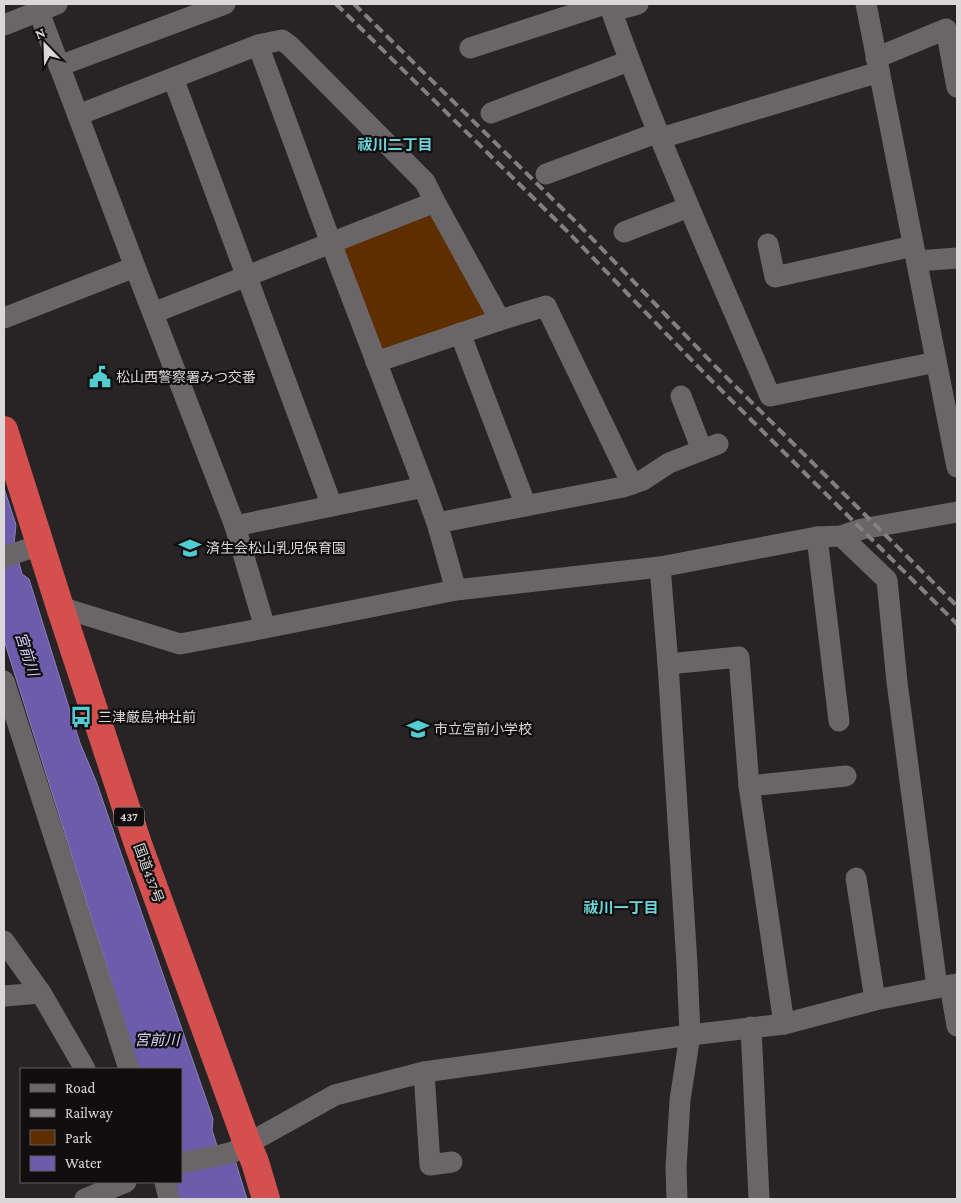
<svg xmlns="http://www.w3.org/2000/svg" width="961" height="1203" viewBox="0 0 961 1203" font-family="'Crimson Pro','Noto Sans JP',serif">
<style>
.green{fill:#5e2e01}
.water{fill:#6d5bac;stroke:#8d80b9}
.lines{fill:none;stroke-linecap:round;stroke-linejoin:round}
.minor{stroke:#6a6667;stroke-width:21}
.highway{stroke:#d4504e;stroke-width:28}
.rail{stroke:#827f80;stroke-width:4;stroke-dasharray:10 5;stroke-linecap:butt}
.labels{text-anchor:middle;stroke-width:4.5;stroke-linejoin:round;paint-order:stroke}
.shield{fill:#100e0e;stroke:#9d9b9b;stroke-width:1}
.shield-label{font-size:12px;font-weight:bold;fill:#d9d7d8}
.poi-label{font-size:14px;fill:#d9d7d8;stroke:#100e0e;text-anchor:start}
.street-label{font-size:14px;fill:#d9d7d8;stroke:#100e0e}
.neighbourhood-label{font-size:15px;font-weight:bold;fill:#6bd7dc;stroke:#100e0e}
.water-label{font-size:15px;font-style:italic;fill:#d5cefb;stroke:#100e0e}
</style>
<rect width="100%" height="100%" fill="#282425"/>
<path class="green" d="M431,208L491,317L378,354L338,245Z"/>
<path class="water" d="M4,488L16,525L14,544L22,574L29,579L80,743L96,781L213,1119L212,1130L220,1155L235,1160L247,1199H179L174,1182H181V1069H139L4,640Z"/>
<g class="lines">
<g class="minor">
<path d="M36,4L135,267L235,526L265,628"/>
<path d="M609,4C656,137 715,266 770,396L936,362"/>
<path d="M866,4L957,467"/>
<path d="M612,11L638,4"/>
<path d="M4,25L57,4"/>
<path d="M258,45L331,243L424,487L437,523L456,590"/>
<path d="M470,48L605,4"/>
<path d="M876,58L946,29L957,87"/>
<path d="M59,66L225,4"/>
<path d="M173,78L332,506"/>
<path d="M491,113L629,61"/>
<path d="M78,115L258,45L282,40L290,46L425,182L435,202L500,320"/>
<path d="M661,138L879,72"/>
<path d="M546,174L659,132"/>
<path d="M624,232L689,207"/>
<path d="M768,244L775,277L913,246"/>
<path d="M917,261L957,258"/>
<path d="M153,313L435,202"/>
<path d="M4,318L135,267"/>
<path d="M460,333L526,506"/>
<path d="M376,362L500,320L546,306L632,484"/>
<path d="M681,396L702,450"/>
<path d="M437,523L623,487L643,480L669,463L718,444"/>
<path d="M235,526L424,487"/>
<path d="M841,536L887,580L897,682L937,987"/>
<path d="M817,537L839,721"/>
<path d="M4,557L40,545"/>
<path d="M660,567L668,664L687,964L690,1035L680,1100L676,1168L677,1199"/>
<path d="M60,607L180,644L265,628L456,590L660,567L817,537L841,536L862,529L957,512"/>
<path d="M668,664L739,657L749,786L784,1024"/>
<path d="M4,681L129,1069"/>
<path d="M749,786L846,776"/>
<path d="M856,878L875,1000"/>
<path d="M4,941L41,993L85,1069"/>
<path d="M950,985L957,1026"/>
<path d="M4,996L41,993"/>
<path d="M751,1027L759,1199"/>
<path d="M424,1072L430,1165L452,1162"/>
<path d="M181,1163L221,1155L233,1152L335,1095L424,1072L690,1035L784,1024L875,1000L957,984"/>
<path d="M165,1182L169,1199"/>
<path d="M85,1199L126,1182"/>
</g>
<path class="highway" d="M4,430L60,607L138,844L247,1143L255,1162L266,1199"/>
<g class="rail">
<path d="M336,4L568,232L707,376L957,624"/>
<path d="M354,4L578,224L716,367L957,606"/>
</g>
</g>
<defs>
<g id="civic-bare" transform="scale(1.725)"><path d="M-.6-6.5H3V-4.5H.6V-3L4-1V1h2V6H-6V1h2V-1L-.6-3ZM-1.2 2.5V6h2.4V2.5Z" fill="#51ccd1" stroke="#100e0e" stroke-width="2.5" paint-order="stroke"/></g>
<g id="school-bare" transform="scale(1.725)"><path d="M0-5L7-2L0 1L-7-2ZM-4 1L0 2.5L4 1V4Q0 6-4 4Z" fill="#51ccd1" stroke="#100e0e" stroke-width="2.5" paint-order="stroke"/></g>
<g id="bus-bare" transform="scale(1.725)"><path d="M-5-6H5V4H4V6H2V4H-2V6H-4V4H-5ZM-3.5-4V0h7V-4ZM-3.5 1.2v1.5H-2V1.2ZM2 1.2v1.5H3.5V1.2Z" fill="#51ccd1" stroke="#100e0e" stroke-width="2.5" paint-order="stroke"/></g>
</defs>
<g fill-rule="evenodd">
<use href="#civic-bare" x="100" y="377"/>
<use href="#school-bare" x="190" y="548"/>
<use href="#bus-bare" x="81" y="717"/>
<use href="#school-bare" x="418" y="729"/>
</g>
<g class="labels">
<rect class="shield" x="114" y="807.5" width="30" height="19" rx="4"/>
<g class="shield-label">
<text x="129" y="821">437</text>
</g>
<g class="poi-label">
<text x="116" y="382">松山西警察署みつ交番</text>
<text x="206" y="553">済生会松山乳児保育園</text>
<text x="98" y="722">三津厳島神社前</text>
<text x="434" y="734">市立宮前小学校</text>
</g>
<g class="street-label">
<text transform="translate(149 873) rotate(70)" y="5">国道437号</text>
</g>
<g class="neighbourhood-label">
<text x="395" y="150">祓川二丁目</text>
<text x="621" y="913">祓川一丁目</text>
</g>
<g class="water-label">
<text transform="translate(27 654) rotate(72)" y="5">宮前川</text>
<text x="157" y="1045">宮前川</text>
</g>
</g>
<rect width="961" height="1203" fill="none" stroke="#d9d7d8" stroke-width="10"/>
<rect x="20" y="1068" width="162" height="115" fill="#100e0e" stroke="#605e5f"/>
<rect x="30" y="1084" width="25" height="8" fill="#6a6667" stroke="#605e5f"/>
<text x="65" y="1093" font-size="15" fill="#d9d7d8">Road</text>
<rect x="30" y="1109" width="25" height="8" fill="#827f80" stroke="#605e5f"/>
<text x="65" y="1118" font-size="15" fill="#d9d7d8">Railway</text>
<rect x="30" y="1130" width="25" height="15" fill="#5e2e01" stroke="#605e5f"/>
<text x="65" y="1143" font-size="15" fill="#d9d7d8">Park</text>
<rect x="30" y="1156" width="25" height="15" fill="#6d5bac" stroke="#605e5f"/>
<text x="65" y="1168" font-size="15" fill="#d9d7d8">Water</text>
<g transform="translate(45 45) rotate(337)" stroke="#100e0e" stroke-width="4" paint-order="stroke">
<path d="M0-4L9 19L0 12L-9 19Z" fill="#d9d7d8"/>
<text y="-8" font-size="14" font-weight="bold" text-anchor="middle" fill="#d9d7d8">N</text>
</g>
</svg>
